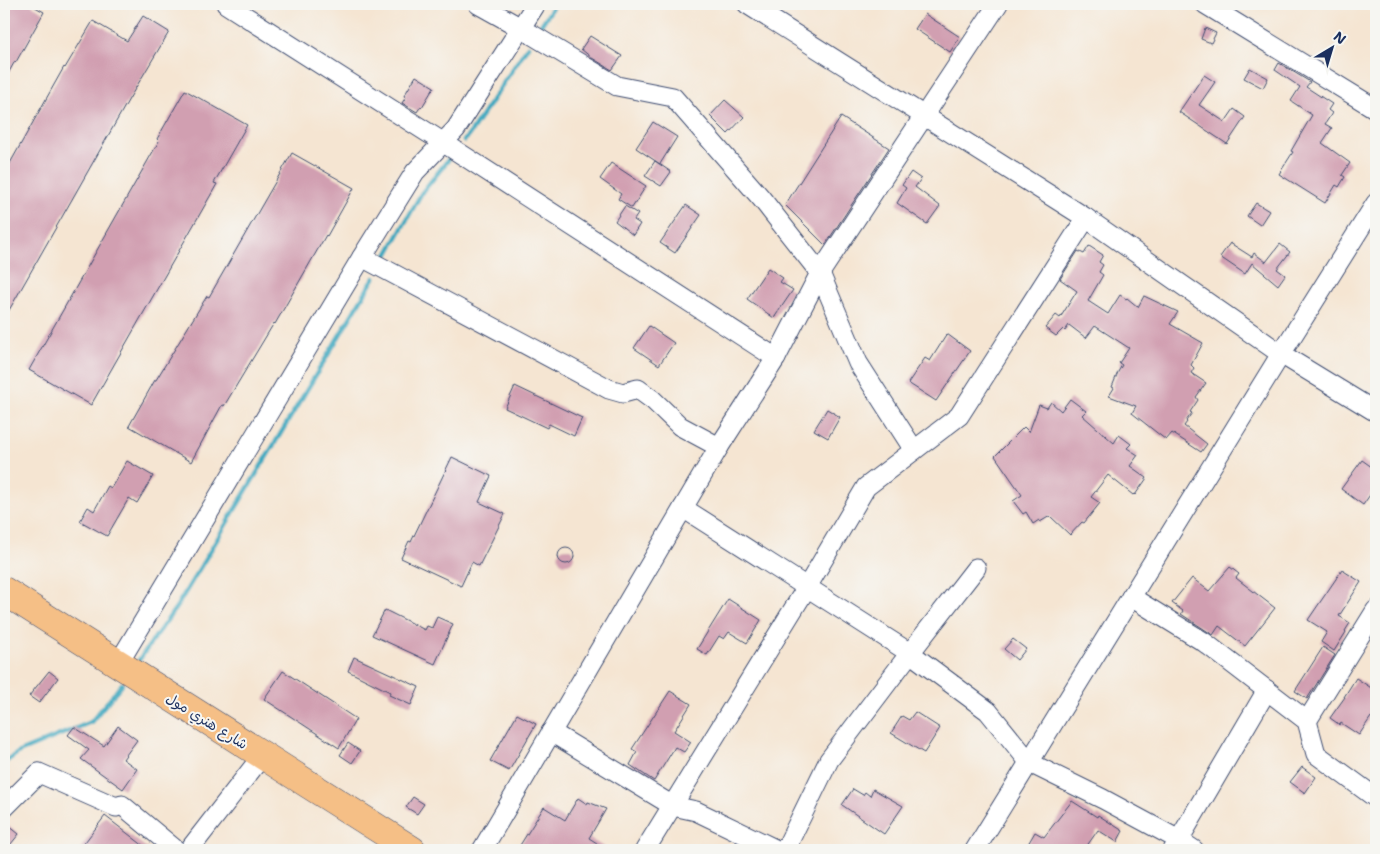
<svg xmlns="http://www.w3.org/2000/svg" width="1380" height="854" viewBox="0 0 1380 854" font-family="'Shantell Sans','Playpen Sans Arabic',sans-serif">
<style>
.lines{fill:none;stroke-linecap:round;stroke-linejoin:round}
.stream{stroke:#40a9c0;stroke-width:4.5}
.building{fill:#d19fb1}
.minor-casing{stroke:#3c4a6f;stroke-width:21}
.trunk-casing{stroke:#3c4a6f;stroke-width:29}
.minor{stroke:#fff;stroke-width:19}
.trunk{stroke:#f5bf86;stroke-width:28}
.labels{text-anchor:middle;stroke-width:4;stroke-linejoin:round;paint-order:stroke}
.street-label{font-size:14px;fill:#1b2f5e;stroke:#f6f6f2}
</style>
<rect width="100%" height="100%" fill="#f6f6f2"/>
<filter id="ink" filterUnits="userSpaceOnUse"><feTurbulence type="fractalNoise" baseFrequency=".02" numOctaves="2"/><feDisplacementMap in="SourceGraphic" scale="10" xChannelSelector="R" yChannelSelector="G"/><feConvolveMatrix kernelMatrix="1 2 1 2 8 2 1 2 1" color-interpolation-filters="sRGB"/></filter>
<filter id="wash" filterUnits="userSpaceOnUse"><feTurbulence type="fractalNoise" baseFrequency=".0096" numOctaves="4" result="noise"/><feDisplacementMap in="SourceGraphic" scale="20" xChannelSelector="R" yChannelSelector="G"/><feGaussianBlur stdDeviation="1.12" result="paint"/><feColorMatrix in="noise" values="0 0 0 0 0 0 0 0 0 0 0 0 0 0 0 0 0 1.4 0 .05"/><feComposite in="paint" operator="in"/></filter>
<g filter="url(#wash)">
<rect width="100%" height="100%" fill="#f5e5d2"/>
<g class="lines">
<g class="stream">
<path d="M541,25L555,4"/>
<path d="M464,141L471,132L528,46"/>
<path d="M386,257L421,194L448,160"/>
<path d="M139,660L177,606L374,278"/>
<path d="M4,763L19,752L91,722L122,684"/>
</g>
</g>
<g id="blocks">
<g class="building">
<path d="M4,4H30L44,12L16,62L15,61L4,81Z"/>
<path d="M925,14L960,37L950,52L915,29Z"/>
<path d="M143,16L169,32L129,99L4,319V174L64,67L65,68L93,21L127,41Z"/>
<path d="M1205,28L1216,33L1211,43L1201,39Z"/>
<path d="M590,36L622,56L612,70L592,58L581,49Z"/>
<path d="M1279,63L1310,82L1306,87L1332,104L1328,110L1332,113L1325,124L1332,128L1322,143L1350,163L1342,175L1345,177L1339,187L1336,185L1325,203L1279,174L1293,152L1291,151L1312,115L1291,101L1300,87L1275,70Z"/>
<path d="M1250,68L1268,78L1263,88L1244,78Z"/>
<path d="M1204,75L1215,82L1199,105L1225,122L1234,109L1245,117L1227,144L1179,112Z"/>
<path d="M416,76L434,87L422,107L421,106L417,112L402,103L406,97L404,96Z"/>
<path d="M185,90L247,125L214,183L217,184L91,405L29,370L159,141L157,139Z"/>
<path d="M725,100L744,117L728,134L710,116Z"/>
<path d="M841,117L889,148L825,245L785,205Z"/>
<path d="M653,122L677,137L660,164L636,148Z"/>
<path d="M292,153L354,188L327,236L326,235L275,324L274,323L224,406L222,405L191,462L129,426L155,380H156L207,296L209,297Z"/>
<path d="M655,161L671,172L661,186L645,176Z"/>
<path d="M611,163L646,186L632,208L618,199L621,194L600,179Z"/>
<path d="M911,172L921,179L915,187L940,206L927,224L897,203L906,188L902,185Z"/>
<path d="M1256,203L1269,211L1260,225L1247,216Z"/>
<path d="M686,205L701,215L675,253L660,243Z"/>
<path d="M625,206L638,214L634,220L640,224L633,235L615,221Z"/>
<path d="M1230,243L1252,257L1254,253L1266,262L1280,244L1290,252L1277,269L1285,275L1278,285L1252,263L1245,274L1220,257Z"/>
<path d="M1089,246L1103,255L1099,262L1103,265L1099,272L1103,275L1088,301L1108,314L1120,295L1126,299L1127,298L1138,307L1144,296L1178,312L1170,324L1203,343L1191,365L1194,368L1191,373L1206,383L1196,397L1198,400L1190,412L1192,413L1186,421L1187,422L1184,426L1207,444L1201,452L1172,433L1166,440L1132,413L1136,406L1109,396L1114,388L1112,387L1118,372L1122,365L1119,363L1129,348L1095,326L1086,338L1069,325L1065,331L1063,329L1056,336L1045,328L1056,315L1060,318L1077,291L1060,279L1078,251L1084,254Z"/>
<path d="M768,268L783,278L780,282L793,290L774,318L747,299Z"/>
<path d="M649,326L674,343L659,365L634,348Z"/>
<path d="M947,334L970,351L936,401L908,383L925,358L930,361Z"/>
<path d="M515,386L582,418L574,436L549,424L547,428L505,408Z"/>
<path d="M1070,399L1086,411L1082,415L1114,443L1119,435L1131,444L1127,448L1138,455L1130,466L1147,478L1135,495L1134,494L1133,495L1108,475L1091,497L1100,503L1084,523L1082,522L1070,535L1050,516L1040,522L1039,520L1033,524L1026,512L1023,514L1013,501L1022,495L995,456L1024,427L1029,432L1039,405L1047,408L1051,402L1061,411Z"/>
<path d="M827,409L840,417L828,438L814,430Z"/>
<path d="M452,457L491,476L479,502L505,514L479,566L472,562L461,586L401,558L409,541L411,542Z"/>
<path d="M1362,460L1376,470V486L1363,505L1341,489Z"/>
<path d="M127,461L153,476L137,503L129,498L107,536L80,521L88,507L94,511L108,486L111,488Z"/>
<circle cx="566" cy="556" r="8"/>
<path d="M1230,567L1239,574L1236,578L1275,608L1245,646L1219,626L1213,635L1181,614L1183,611L1172,603L1192,578L1209,591Z"/>
<path d="M1342,570L1361,582L1339,616L1350,623L1345,631L1346,632L1334,651L1321,642L1327,632L1308,620Z"/>
<path d="M728,599L761,620L747,643L729,632L724,639L719,636L707,655L697,649Z"/>
<path d="M385,610L425,630L427,626L432,628L437,617L453,624L435,664L372,635Z"/>
<path d="M1013,639L1026,649L1017,660L1004,649Z"/>
<path d="M1323,647L1335,655L1307,699L1295,691Z"/>
<path d="M354,657L419,687L411,705L389,695L390,692L348,671Z"/>
<path d="M49,671L58,678L39,703L29,696Z"/>
<path d="M283,671L356,719L339,748L264,699Z"/>
<path d="M1356,678L1376,691V720L1371,717L1359,735L1341,723L1340,725L1330,718L1345,697H1344Z"/>
<path d="M670,691L691,704L674,731L691,742L684,752L675,747L654,781L630,765L637,752L632,749Z"/>
<path d="M915,712L940,728L924,753L891,733L902,716L909,720Z"/>
<path d="M517,714L536,724L509,771L490,761Z"/>
<path d="M118,726L137,740L123,759L137,769L123,789L81,759L89,750L68,735L74,727L104,746Z"/>
<path d="M348,743L360,751L352,763L340,755Z"/>
<path d="M1302,767L1316,777L1305,793L1290,782Z"/>
<path d="M853,789L863,795L865,792L870,796L873,789L903,806L884,834L842,805Z"/>
<path d="M413,797L424,804L417,814L406,807Z"/>
<path d="M578,798L587,804L588,802L606,809L589,838L608,850H517L544,807L565,820Z"/>
<path d="M1072,801L1097,817L1098,815L1123,831L1117,842L1098,830L1084,850H1040L1028,844L1035,832L1044,837Z"/>
<path d="M105,816L149,850H79Z"/>
<path d="M9,826L19,834L6,850H4V832Z"/>
</g>
</g>
</g>
<g filter="url(#ink)">
<use href="#blocks" fill-opacity="0" stroke="#3c4a6f" stroke-width="1"/>
<g class="lines">
<g class="minor-casing">
<g id="minor">
<path d="M226,4L444,143L776,358"/>
<path d="M478,4L521,28L617,86L673,97L761,198L820,273L858,363L914,450"/>
<path d="M747,4L1086,218L1281,354L1376,412"/>
<path d="M1205,4L1376,109"/>
<path d="M362,257L609,389L623,393L638,389L653,400L680,426L719,447"/>
<path d="M683,508L910,653L988,711L1030,763L1103,799L1179,840L1194,850"/>
<path d="M1131,597L1204,642L1307,721L1316,754L1376,798"/>
<path d="M118,664L362,257L415,172L456,129L536,4"/>
<path d="M1307,721L1376,610"/>
<path d="M551,732L673,806L696,811L777,850"/>
<path d="M4,808L39,773L116,807L122,805L176,850"/>
<path d="M189,850L262,756"/>
<path d="M482,850L683,508L719,447L776,358L820,273L998,4"/>
<path d="M645,850L807,587L866,487L959,416L1086,218"/>
<path d="M785,850L829,760L910,653L976,568"/>
<path d="M975,850L1281,354L1376,203"/>
<path d="M1173,850L1267,690"/>
</g>
</g>
<g class="trunk-casing">
<path id="trunk" d="M4,591L412,850"/>
</g>
<use href="#minor" class="minor"/>
<use href="#trunk" class="trunk"/>
</g>
</g>
<g class="labels">
<g class="street-label">
<text transform="translate(207 721) rotate(32)" y="5">شارع هنري مول</text>
</g>
</g>
<rect width="1380" height="854" fill="none" stroke="#f6f6f2" stroke-width="20"/>
<g transform="translate(1332 48) rotate(38)" stroke="#f6f6f2" stroke-width="4" paint-order="stroke">
<path d="M0-4L9 19L0 12L-9 19Z" fill="#1b2f5e"/>
<text y="-8" font-size="14" font-weight="bold" text-anchor="middle" fill="#1b2f5e">N</text>
</g>
</svg>
